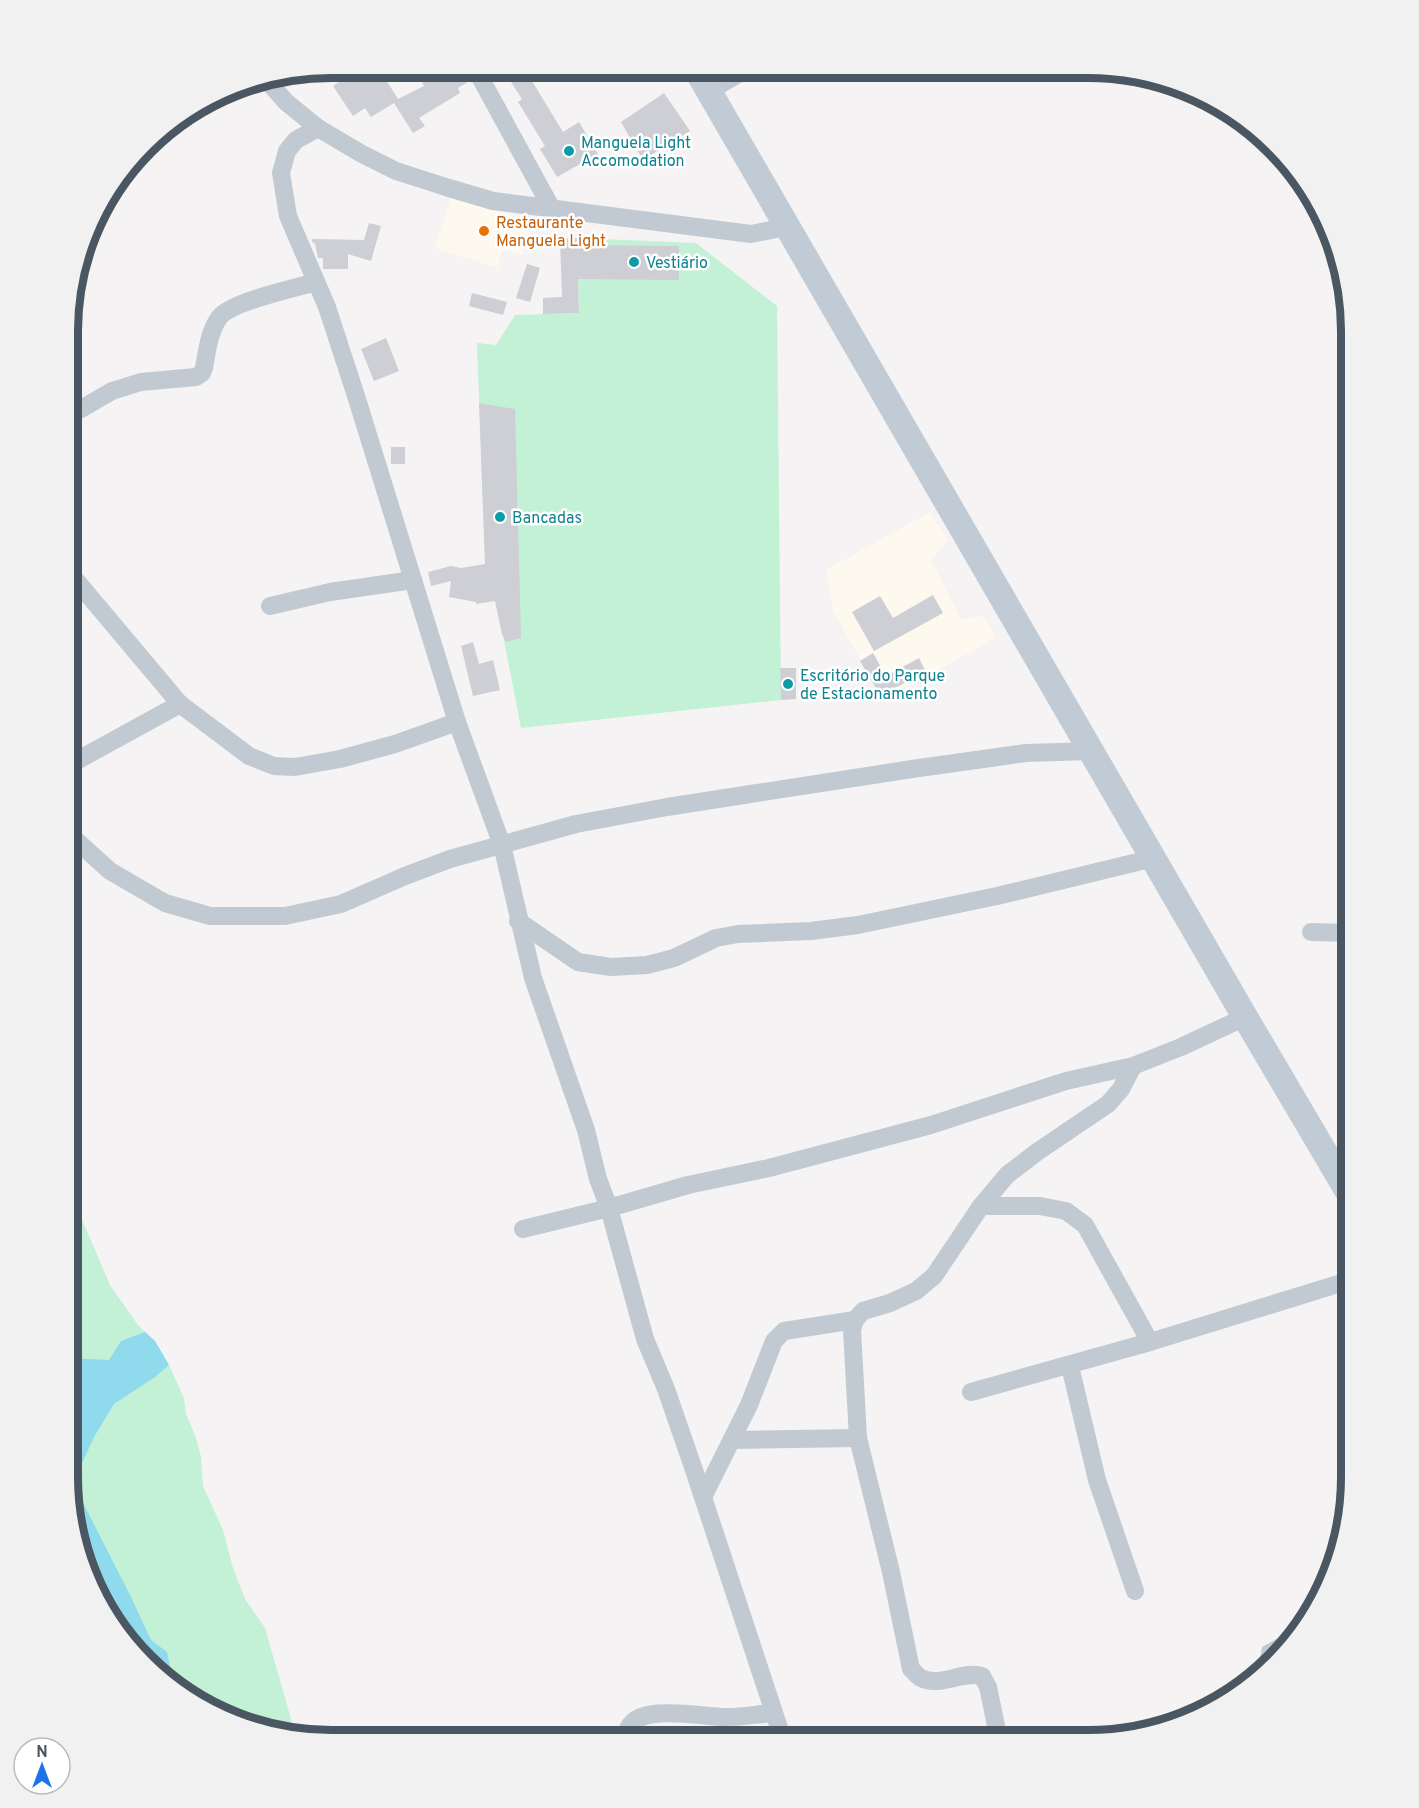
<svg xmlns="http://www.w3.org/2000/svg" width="1419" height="1808" viewBox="0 0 1419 1808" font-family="Overpass,sans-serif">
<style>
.commercial{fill:#fdf9ef}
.green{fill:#c3f1d5}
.water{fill:#90daee}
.building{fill:#cdcfd5}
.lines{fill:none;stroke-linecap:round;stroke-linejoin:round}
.lane{stroke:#c1cad2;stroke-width:9}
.street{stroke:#c1cad2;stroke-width:18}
.secondary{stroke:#c1cbd6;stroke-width:26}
.culture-dot{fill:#0f9aa8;stroke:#fff;stroke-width:2}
.food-dot{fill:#e8710a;stroke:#fff;stroke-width:2}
.labels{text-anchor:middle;stroke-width:5;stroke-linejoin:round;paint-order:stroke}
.culture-label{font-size:16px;fill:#0d838f;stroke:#fff;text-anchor:start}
.food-label{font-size:16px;fill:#c56008;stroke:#fff;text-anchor:start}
.rim{fill:none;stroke:#4a5661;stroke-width:8}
</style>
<rect width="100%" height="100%" fill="#f5f3f3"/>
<g class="commercial">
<path d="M451,197L533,221L522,255L502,250L497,268L435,248Z"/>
<path d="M930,512L948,541L931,560L961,619L984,616L996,638L883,700L833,611L826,570Z"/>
</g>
<g class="green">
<path d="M577,238L696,243L777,306L781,700L521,728L489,563L485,557L477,343L496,345L515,315L579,313Z"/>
<path d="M68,1187L110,1285L138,1325L155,1341L169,1365L184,1398L186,1414L196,1438L201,1457L203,1486L223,1530L233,1568L245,1599L265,1628L294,1729L300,1737L246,1727L185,1696L103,1609L77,1546L68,1478Z"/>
</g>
<path class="water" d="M145,1332L155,1341L169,1365L155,1377L114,1404L94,1437L73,1483L131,1597L151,1640L167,1652L174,1685L103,1609L77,1546L68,1478V1358L109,1360L121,1341Z"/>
<g class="building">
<path d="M414,68H464L469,81L458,88L460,93L419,118L425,126L413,133L394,103L371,117L365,108L353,116L333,86L358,69L366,82L381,72L398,99L424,86Z"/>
<path d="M502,68H524L563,132L579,122L598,154L557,177L540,149L545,146L518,102L522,99Z"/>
<path d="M664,93L690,131L643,160L621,122Z"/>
<path d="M369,223L381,226L371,261L348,254V269H323V258H318L315,244L312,242V239L364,240Z"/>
<path d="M577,238V245L679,246V280L578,279L579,313L543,314V298L562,297L560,239Z"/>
<path d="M527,264L540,268L530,302L516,298Z"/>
<path d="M472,293L507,302L503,315L469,306Z"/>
<path d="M386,338L399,371L374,381L361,349Z"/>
<path d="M479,403L515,409L521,638L506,642L502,634L495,601L476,604V602L449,597L451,581L431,586L428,572L451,566L461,568L485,564Z"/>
<rect x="391" y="447" width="14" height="17"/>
<path d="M933,595L943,613L874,651L852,612L880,596L893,618Z"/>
<path d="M473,642L479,664L493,660L500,690L473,696L461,646Z"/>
<path d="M873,653L886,676L919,658L926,672L893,689L896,693L883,700L860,661Z"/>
<path d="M780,668H796V699L781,700Z"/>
</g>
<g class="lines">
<path class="lane" d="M1264,1664L1266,1650L1298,1632"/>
<g class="street">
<path d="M475,68L552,209"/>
<path d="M265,78L286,102L318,128L362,154L396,171L449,188L493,201L751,234L786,227"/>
<path d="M709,91L747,69"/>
<path d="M318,128L296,140L287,151L281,173L288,216L327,307L357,399L457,722L502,845L533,978L586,1130L598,1179L609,1208L645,1339L666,1389L694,1470L783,1740"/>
<path d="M70,413L81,409L112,391L141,382L196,377L202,373L204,368C207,351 209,332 219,318C229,302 295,288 316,282"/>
<path d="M69,572L180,704L249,756L274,766L295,767L340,759L395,744L457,722"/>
<path d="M270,606L330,592L413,580"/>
<path d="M69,765L180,704"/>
<path d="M69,834L110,871L165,903L210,916H285L341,904L405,876L450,859L576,824L667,807L912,769L1026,753L1091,751"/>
<path d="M518,921L578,962L611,967L647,965L674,958L716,938L738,934L811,931L858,925L997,896L1154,858"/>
<path d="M1311,932L1351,933"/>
<path d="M981,1206H1040L1066,1211L1085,1225L1150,1342"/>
<path d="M523,1229L609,1208L688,1185L769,1168L931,1125L1066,1081L1133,1066L1181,1047L1245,1017"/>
<path d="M1070,1366L1097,1480L1135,1591"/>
<path d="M971,1392L1150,1342L1351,1280"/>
<path d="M732,1440L858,1438"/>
<path d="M703,1497L749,1405L774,1341L784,1331L855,1320"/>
<path d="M627,1740C622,1698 704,1718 727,1717C743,1717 758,1714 774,1713"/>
<path d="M999,1740L988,1687L982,1676C963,1670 940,1688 921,1678C918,1677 914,1671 911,1669L891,1572L858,1438L852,1330L855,1320L863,1311L890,1303L916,1291L934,1276L981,1206L1007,1175L1037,1152L1108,1104L1121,1089L1133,1066"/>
</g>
<path class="secondary" d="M696,69L1245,1017L1351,1197"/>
</g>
<g class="culture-dot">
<circle cx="569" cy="151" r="6"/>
<circle cx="634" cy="262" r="6"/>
<circle cx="500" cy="517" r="6"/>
<circle cx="788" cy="684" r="6"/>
</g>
<circle class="food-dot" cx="484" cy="231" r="6"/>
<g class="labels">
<g class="culture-label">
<text x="581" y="148">Manguela Light<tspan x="581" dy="18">Accomodation</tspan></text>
<text x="646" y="268">Vestiário</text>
<text x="512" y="523">Bancadas</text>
<text x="800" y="681">Escritório do Parque<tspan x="800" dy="18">de Estacionamento</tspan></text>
</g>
<g class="food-label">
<text x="496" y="228">Restaurante<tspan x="496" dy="18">Manguela Light</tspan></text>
</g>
</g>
<path d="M0 0H1419V1808H0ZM331 78H1088A253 253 0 0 1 1341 331V1477A253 253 0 0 1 1088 1730H331A253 253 0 0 1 78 1477V331A253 253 0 0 1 331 78Z" fill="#f1f1f2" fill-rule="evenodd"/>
<path class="rim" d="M331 78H1088A253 253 0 0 1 1341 331V1477A253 253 0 0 1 1088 1730H331A253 253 0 0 1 78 1477V331A253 253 0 0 1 331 78Z"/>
<g transform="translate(42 1766)"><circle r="28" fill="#ffffff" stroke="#b7bbc0" stroke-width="1.5"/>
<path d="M0-4.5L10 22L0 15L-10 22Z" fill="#1a73e8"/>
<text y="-9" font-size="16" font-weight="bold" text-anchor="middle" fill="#4a5661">N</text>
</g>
</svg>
